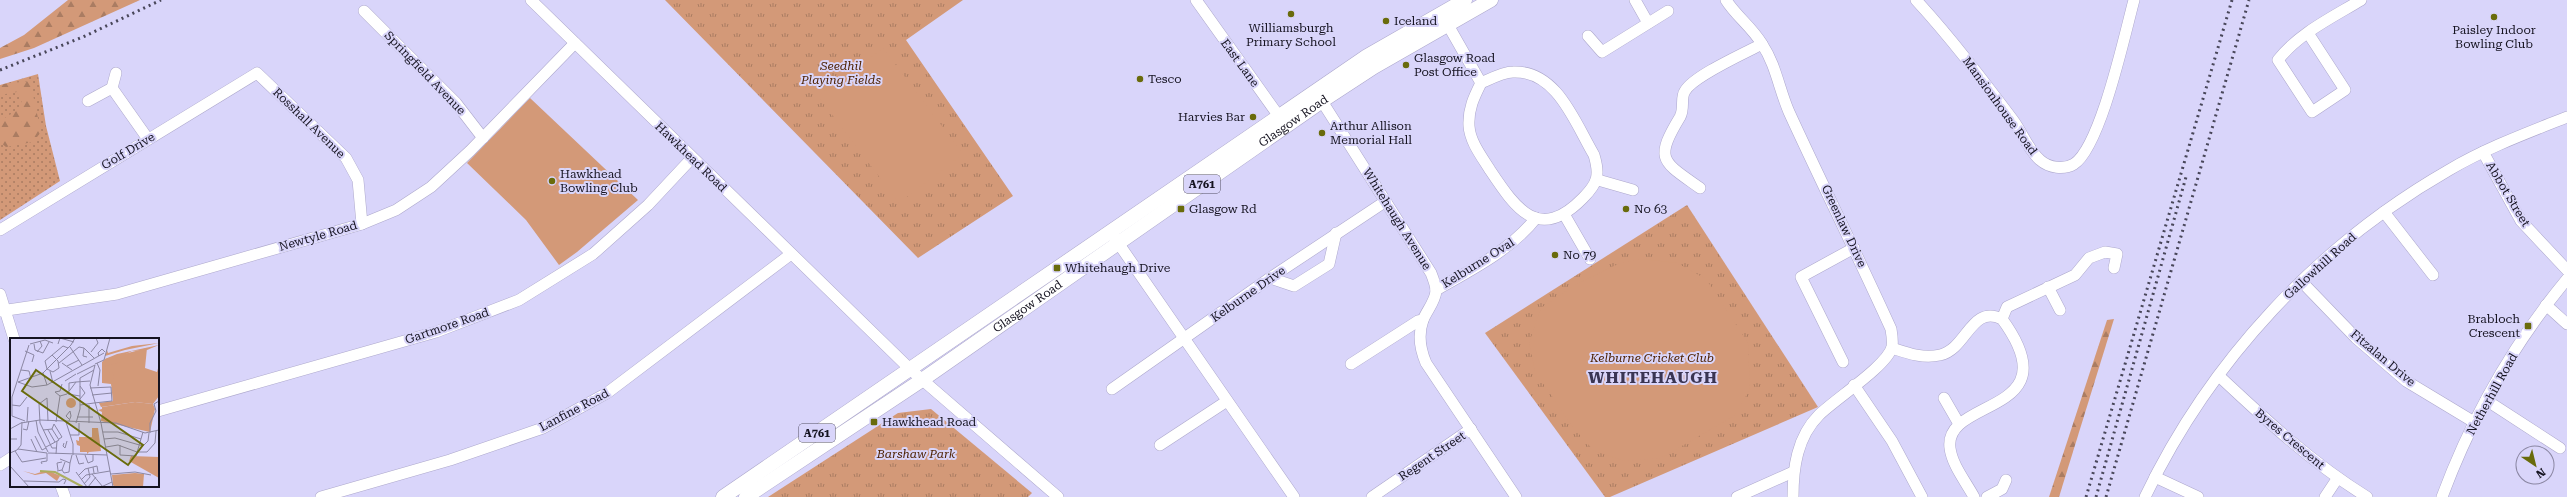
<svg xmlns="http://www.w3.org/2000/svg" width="2567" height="497" viewBox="0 0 2567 497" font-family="'Roboto Serif',serif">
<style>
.grass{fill:url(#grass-dots)}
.forest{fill:url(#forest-firs)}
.park{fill:url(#park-tufts)}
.pitch{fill:#d39978}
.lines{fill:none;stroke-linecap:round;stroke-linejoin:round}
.minor-casing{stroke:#ada8cc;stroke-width:12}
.major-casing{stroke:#ada8cc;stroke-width:15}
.minor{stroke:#fff;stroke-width:11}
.major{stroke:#fff;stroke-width:14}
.rail{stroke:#484659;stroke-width:3;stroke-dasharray:2 4;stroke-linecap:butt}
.poi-dot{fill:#696b0b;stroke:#d9d5fa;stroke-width:1.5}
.labels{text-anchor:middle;stroke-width:4;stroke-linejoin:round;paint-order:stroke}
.shield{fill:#d9d5fa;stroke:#504d61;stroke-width:1}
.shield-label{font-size:11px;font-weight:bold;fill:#151320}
.poi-label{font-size:12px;fill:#151320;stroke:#d9d5fa;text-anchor:start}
.street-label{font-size:12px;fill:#151320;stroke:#d9d5fa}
.park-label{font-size:12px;font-style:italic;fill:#4d2100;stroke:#d9d5fa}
.district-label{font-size:16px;font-weight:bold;letter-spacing:1px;fill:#3a3553;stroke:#d9d5fa}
.inset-river{fill:none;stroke:#abae60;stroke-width:2}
.inset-road{fill:none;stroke:#8b87a3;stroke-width:1}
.view{fill:#696b0b;fill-opacity:0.15;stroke:#696b0b;stroke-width:2}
.inset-edge{fill:none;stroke:#151320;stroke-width:2}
</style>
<defs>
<pattern id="grass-dots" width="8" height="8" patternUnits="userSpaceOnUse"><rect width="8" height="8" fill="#d39978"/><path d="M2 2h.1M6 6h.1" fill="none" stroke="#aa7c62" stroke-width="1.8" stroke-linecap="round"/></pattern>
<pattern id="forest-firs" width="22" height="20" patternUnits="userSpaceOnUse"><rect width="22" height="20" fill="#d39978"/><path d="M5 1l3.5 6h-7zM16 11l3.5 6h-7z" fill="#aa7c62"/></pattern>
<pattern id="park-tufts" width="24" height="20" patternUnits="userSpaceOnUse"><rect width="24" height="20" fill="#d39978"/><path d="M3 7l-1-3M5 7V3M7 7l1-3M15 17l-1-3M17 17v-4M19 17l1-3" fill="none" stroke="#aa7c62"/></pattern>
</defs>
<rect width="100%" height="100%" fill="#d9d5fa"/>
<path class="grass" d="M38,74L46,126L60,181L0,220V85Z"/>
<g class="forest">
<path d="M68,0H140L34,48L0,59V48L24,35Z"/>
<path d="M30,81L41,132L33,142L6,147L0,142V121L19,109L22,100L17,92L0,95V87L4,84Z"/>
<path d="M2114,319L2059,497H2049L2107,320Z"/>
</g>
<g class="park">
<path d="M665,0H963L906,40L1013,196L918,258Z"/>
<path d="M1687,205L1818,407L1610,497H1605L1485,333Z"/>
<path d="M931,409L1032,493L1028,497H768L898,413Z"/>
</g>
<g class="pitch">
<path d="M883,48L963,154L899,203L818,96Z"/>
<path d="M530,98L638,200L577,252L559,265L526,220L467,163Z"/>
<path d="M1643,259L1677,263L1706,279L1748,343L1750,389L1734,416L1661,458L1625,461L1594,451L1572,426L1535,371L1529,343L1541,308L1575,285L1618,264Z"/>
</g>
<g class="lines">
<g class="minor-casing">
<g id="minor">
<path d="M531,0L911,370L1058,497"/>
<path d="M1196,0L1283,122"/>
<path d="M1635,0L1648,23"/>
<path d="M1726,0C1736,16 1752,27 1762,44C1776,65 1779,89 1789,112C1822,184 1858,256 1891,329C1892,335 1893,341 1892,347C1887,366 1835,399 1819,415C1797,437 1793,468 1793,497"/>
<path d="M1916,0C1951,38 1982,79 2013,120C2022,132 2029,151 2040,160C2049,168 2064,170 2074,164C2101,146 2125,33 2134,0"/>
<path d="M364,11L456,103L483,138"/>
<path d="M1444,18L1481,83C1474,97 1468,109 1469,126C1470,142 1482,157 1490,170C1516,209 1539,243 1583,198C1598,183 1600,175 1594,155C1575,123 1557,70 1513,72C1503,72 1490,79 1481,83"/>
<path d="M2308,33L2345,90L2312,112L2278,60C2299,33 2333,17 2361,0"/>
<path d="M1588,36L1602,52L1668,11"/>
<path d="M116,73L112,88L148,139"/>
<path d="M1318,95L1431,273C1433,278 1436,286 1436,291C1435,302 1427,310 1423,320C1418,334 1420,349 1426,363L1516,497"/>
<path d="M88,101L112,88"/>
<path d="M2483,152L2521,221L2567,270"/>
<path d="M1598,180L1633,190"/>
<path d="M1700,188C1662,161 1654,160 1680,117C1685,108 1680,98 1685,91C1693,76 1745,53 1762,44"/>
<path d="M2384,212L2433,275"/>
<path d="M1564,214L1590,259"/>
<path d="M0,230L257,73L346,158L358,180L362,224"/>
<path d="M1114,237L1294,497"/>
<path d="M1270,278L1294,286L1329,264L1336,233"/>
<path d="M2301,281L2356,338L2406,381L2474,422"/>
<path d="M2048,287L2060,310"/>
<path d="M1436,290C1471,270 1511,250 1536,218"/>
<path d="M0,294L14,339"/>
<path d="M2546,305L2567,324"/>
<path d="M0,311L117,294L362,224L396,210L431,187L470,151L575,43"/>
<path d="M2002,319L2007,307L2075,275L2089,258L2105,252L2117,254L2114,268"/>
<path d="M1892,348C1907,353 1923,359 1940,355C1967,349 1971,304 2002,319C2073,416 1943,397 1950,448C1952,465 1966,482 1974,497"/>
<path d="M1843,362L1801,277L1854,248"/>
<path d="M1351,364L1418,321L1423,320"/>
<path d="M2219,376C2266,420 2312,463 2367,497"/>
<path d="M1854,385L1892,441L1922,497"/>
<path d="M1112,389L1270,278L1386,201"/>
<path d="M1944,398L1959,424"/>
<path d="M2486,400L2560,448"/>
<path d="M158,411L436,332L519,300L593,254L648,205L692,158"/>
<path d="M1160,445L1227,401"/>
<path d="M0,465L11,458"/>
<path d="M2155,477L2198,497"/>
<path d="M61,486L65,497"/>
<path d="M321,497L450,460L543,428L607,393L791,254"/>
<path d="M1372,497L1471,429"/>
<path d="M1737,497L1793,472"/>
<path d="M1987,497L2002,489L2006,480"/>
<path d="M2145,497C2210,361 2318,245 2449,170C2486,148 2527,133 2567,117"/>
<path d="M2325,497L2337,479"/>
<path d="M2442,497C2471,419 2514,343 2567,279"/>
</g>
</g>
<g class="major-casing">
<g id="major">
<path d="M723,497L1367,56L1465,0"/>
<path id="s1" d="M746,497L922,380L1322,101L1374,67L1491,0"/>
</g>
</g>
<use href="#minor" class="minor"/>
<use href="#major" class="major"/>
<g class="rail">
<path d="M0,70L83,37L161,0"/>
<path d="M2086,497L2232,0"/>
<path d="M2096,497L2186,177"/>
<path d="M2106,497L2249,0"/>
</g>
</g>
<g class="poi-dot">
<circle cx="1291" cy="14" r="4"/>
<circle cx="2494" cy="17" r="4"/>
<circle cx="1386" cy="21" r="4"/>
<circle cx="1406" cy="65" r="4"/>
<circle cx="1140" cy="79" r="4"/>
<circle cx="1253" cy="117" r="4"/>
<circle cx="1322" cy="133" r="4"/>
<circle cx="552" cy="181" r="4"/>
<rect x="1177" y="205" width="8" height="8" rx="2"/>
<circle cx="1626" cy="209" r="4"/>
<circle cx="1555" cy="255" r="4"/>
<rect x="1053" y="264" width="8" height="8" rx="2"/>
<rect x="2524" y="322" width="8" height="8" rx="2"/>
<rect x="870" y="418" width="8" height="8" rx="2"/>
</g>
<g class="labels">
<g class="shield">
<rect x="1184" y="175" width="36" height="18" rx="3"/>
<rect x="799" y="424" width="36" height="18" rx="3"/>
</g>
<g class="shield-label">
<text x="1202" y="188">A761</text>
<text x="817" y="437">A761</text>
</g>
<g class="poi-label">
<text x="1394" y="25">Iceland</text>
<text x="1291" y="32" text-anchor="middle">Williamsburgh<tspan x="1291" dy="14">Primary School</tspan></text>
<text x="2494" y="34" text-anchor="middle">Paisley Indoor<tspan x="2494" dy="14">Bowling Club</tspan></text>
<text x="1414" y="62">Glasgow Road<tspan x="1414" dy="14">Post Office</tspan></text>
<text x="1148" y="83">Tesco</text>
<text x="1245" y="121" text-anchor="end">Harvies Bar</text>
<text x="1330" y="130">Arthur Allison<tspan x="1330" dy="14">Memorial Hall</tspan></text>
<text x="560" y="178">Hawkhead<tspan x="560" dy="14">Bowling Club</tspan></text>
<text x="1189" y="213">Glasgow Rd</text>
<text x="1634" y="213">No 63</text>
<text x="1563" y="259">No 79</text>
<text x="1065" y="272">Whitehaugh Drive</text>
<text x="2520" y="323" text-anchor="end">Brabloch<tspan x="2520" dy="14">Crescent</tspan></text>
<text x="882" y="426">Hawkhead Road</text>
</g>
<g class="street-label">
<text transform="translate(1240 63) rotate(54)" y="4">East Lane</text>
<text transform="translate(425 73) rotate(46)" y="4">Springfield Avenue</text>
<text transform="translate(2000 106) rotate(54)" y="4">Mansionhouse Road</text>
<text dy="4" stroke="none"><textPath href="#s1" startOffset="664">Glasgow Road</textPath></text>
<text transform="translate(309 123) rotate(44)" y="4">Rosshall Avenue</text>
<text transform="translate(128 151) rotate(-31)" y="4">Golf Drive</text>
<text transform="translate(691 157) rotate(44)" y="4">Hawkhead Road</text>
<text transform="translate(2508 194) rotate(59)" y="4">Abbot Street</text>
<text transform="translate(1397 219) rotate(58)" y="4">Whitehaugh Avenue</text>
<text transform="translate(1844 226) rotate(65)" y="4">Greenlaw Drive</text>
<text transform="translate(318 236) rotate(-16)" y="4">Newtyle Road</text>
<text transform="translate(1478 263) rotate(-32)" y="4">Kelburne Oval</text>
<text transform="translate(2320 266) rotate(-42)" y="4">Gallowhill Road</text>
<text transform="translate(1248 294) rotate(-35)" y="4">Kelburne Drive</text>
<text dy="4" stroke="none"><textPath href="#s1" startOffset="340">Glasgow Road</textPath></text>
<text transform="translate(447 326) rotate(-19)" y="4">Gartmore Road</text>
<text transform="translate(2383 358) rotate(40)" y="4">Fitzalan Drive</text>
<text transform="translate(2492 394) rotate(-61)" y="4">Netherhill Road</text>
<text transform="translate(574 410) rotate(-28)" y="4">Lanfine Road</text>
<text transform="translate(2290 439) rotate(40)" y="4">Byres Crescent</text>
<text transform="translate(1432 456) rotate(-34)" y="4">Regent Street</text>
</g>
<g class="park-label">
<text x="841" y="70">Seedhil<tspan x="841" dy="14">Playing Fields</tspan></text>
<text x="1652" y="362">Kelburne Cricket Club</text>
<text x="916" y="458">Barshaw Park</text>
</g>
<g class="district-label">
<text x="1653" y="383">WHITEHAUGH</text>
</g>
</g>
<g transform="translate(10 338)">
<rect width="149" height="149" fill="#d9d5fa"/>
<path d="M137,10L135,30L147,34L149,27V58L143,66L125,64L91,69L89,65L103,63L101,46L92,45V24L95,21ZM121,118L149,119V140L119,123Z" fill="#d39978"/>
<path d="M149,5L115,12L95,18L97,12L98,15L122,8ZM149,7L137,12L122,13L106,21H95L107,16ZM111,24L102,32L105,42L95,28ZM13,133L25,136L31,134L39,133L60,142L50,138L47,143L36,135L25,137Z" fill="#d39978"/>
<path d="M125,135L134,136L133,149H105L103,147L102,137Z" fill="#d39978"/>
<path d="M125,64L143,66L145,71L140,94L91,83L92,74L88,72L92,71V69ZM82,90H88L91,113L79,114L77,116V114H70V108L67,107L66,102L69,103V99H82Z" fill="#d39978"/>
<path d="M56 65a5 5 0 1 1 10 0a5 5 0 1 1-10 0Z" fill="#d39978"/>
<path class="inset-river" d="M30,133L45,134L73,149"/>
<path class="inset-road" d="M20,6L35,2L43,5M24,6L25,12L33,15L39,4M48,6L50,0L64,4M60,9L72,27M74,10L84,20M74,10L73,18L77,19M15,13L24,17L22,24M27,14L32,8L30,3M81,14L88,5L86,0M89,18L88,15L92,11L95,14M49,25L69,9L74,10M52,25L62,32M87,25L90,32L88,48M85,26L94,22L100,0M85,27L80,47L91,85L103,149M57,28L69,22M37,31L35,23L53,8L58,10M37,31L43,34L49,30L48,23L42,17M11,32L19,33L21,41M40,33L43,45M33,35L37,47M67,36L85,27M55,43L66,36M8,44L22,49L37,47L94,15M8,44L33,35L61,7L65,0M80,50L101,49L102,63L84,65M59,53V45L66,44M58,56L70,58M82,57L102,55M50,58L45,54L50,53L52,46M70,61L75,55L70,48M2,67L10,68L17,59M70,67L84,65M67,79H83M26,82L28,94L38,114M15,83L2,78V59L19,7M38,83L37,60L29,66L30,85L42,110H47M59,83L61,78L60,73L56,78L59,81M17,84L18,69M46,84L50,58L57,56L66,44L80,43M56,84L63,106V117M11,85L30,82L106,85L135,95L149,92M66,85L70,71V40L84,32M79,85V67M44,86L52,99L49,101M0,91L11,85M13,91L17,92L19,83M42,91L49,102M33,92L42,91L44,86M38,92L45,104M93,94H108L131,101M0,95V101H7M140,95V85L146,73L144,66L149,63M60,97H69V85M25,98L32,112L36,110M21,101L27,114M94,101L105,100L133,108L138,103L139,95M54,105L53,108L55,110L57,103M110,107V117L126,118L133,94M36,109L49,102M96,109L108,107L127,114H137L145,105L146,93M8,111L37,115M5,113L12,124L36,120M0,115L7,112L11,107L12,84M38,115L97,117M46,116L47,103M66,117L69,126L74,125M75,117L78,125L83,123V117M50,121L60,125L62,117M32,126L31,124L37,123V115M0,128L19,149M48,132L47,125L52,124M52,132L54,135L59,134L60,125M47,133L52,132L55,124M66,134L77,149M84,135L83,129L87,128L88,134M82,136L93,149M101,136L125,134L141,137M69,137L75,131L83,129M71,142L76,137L100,133M14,143L49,144L53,141L56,142L54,146M74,146L80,139L78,130M78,149L86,139M91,149L102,144"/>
<path class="view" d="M26,32L133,107L118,127L12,53Z"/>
<rect width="149" height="149" class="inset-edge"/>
</g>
<g transform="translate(2535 465) rotate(145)"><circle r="19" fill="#d9d5fa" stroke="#8b87a3"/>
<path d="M0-3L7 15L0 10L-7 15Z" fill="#696b0b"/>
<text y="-6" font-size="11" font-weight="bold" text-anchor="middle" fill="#151320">N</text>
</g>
</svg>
